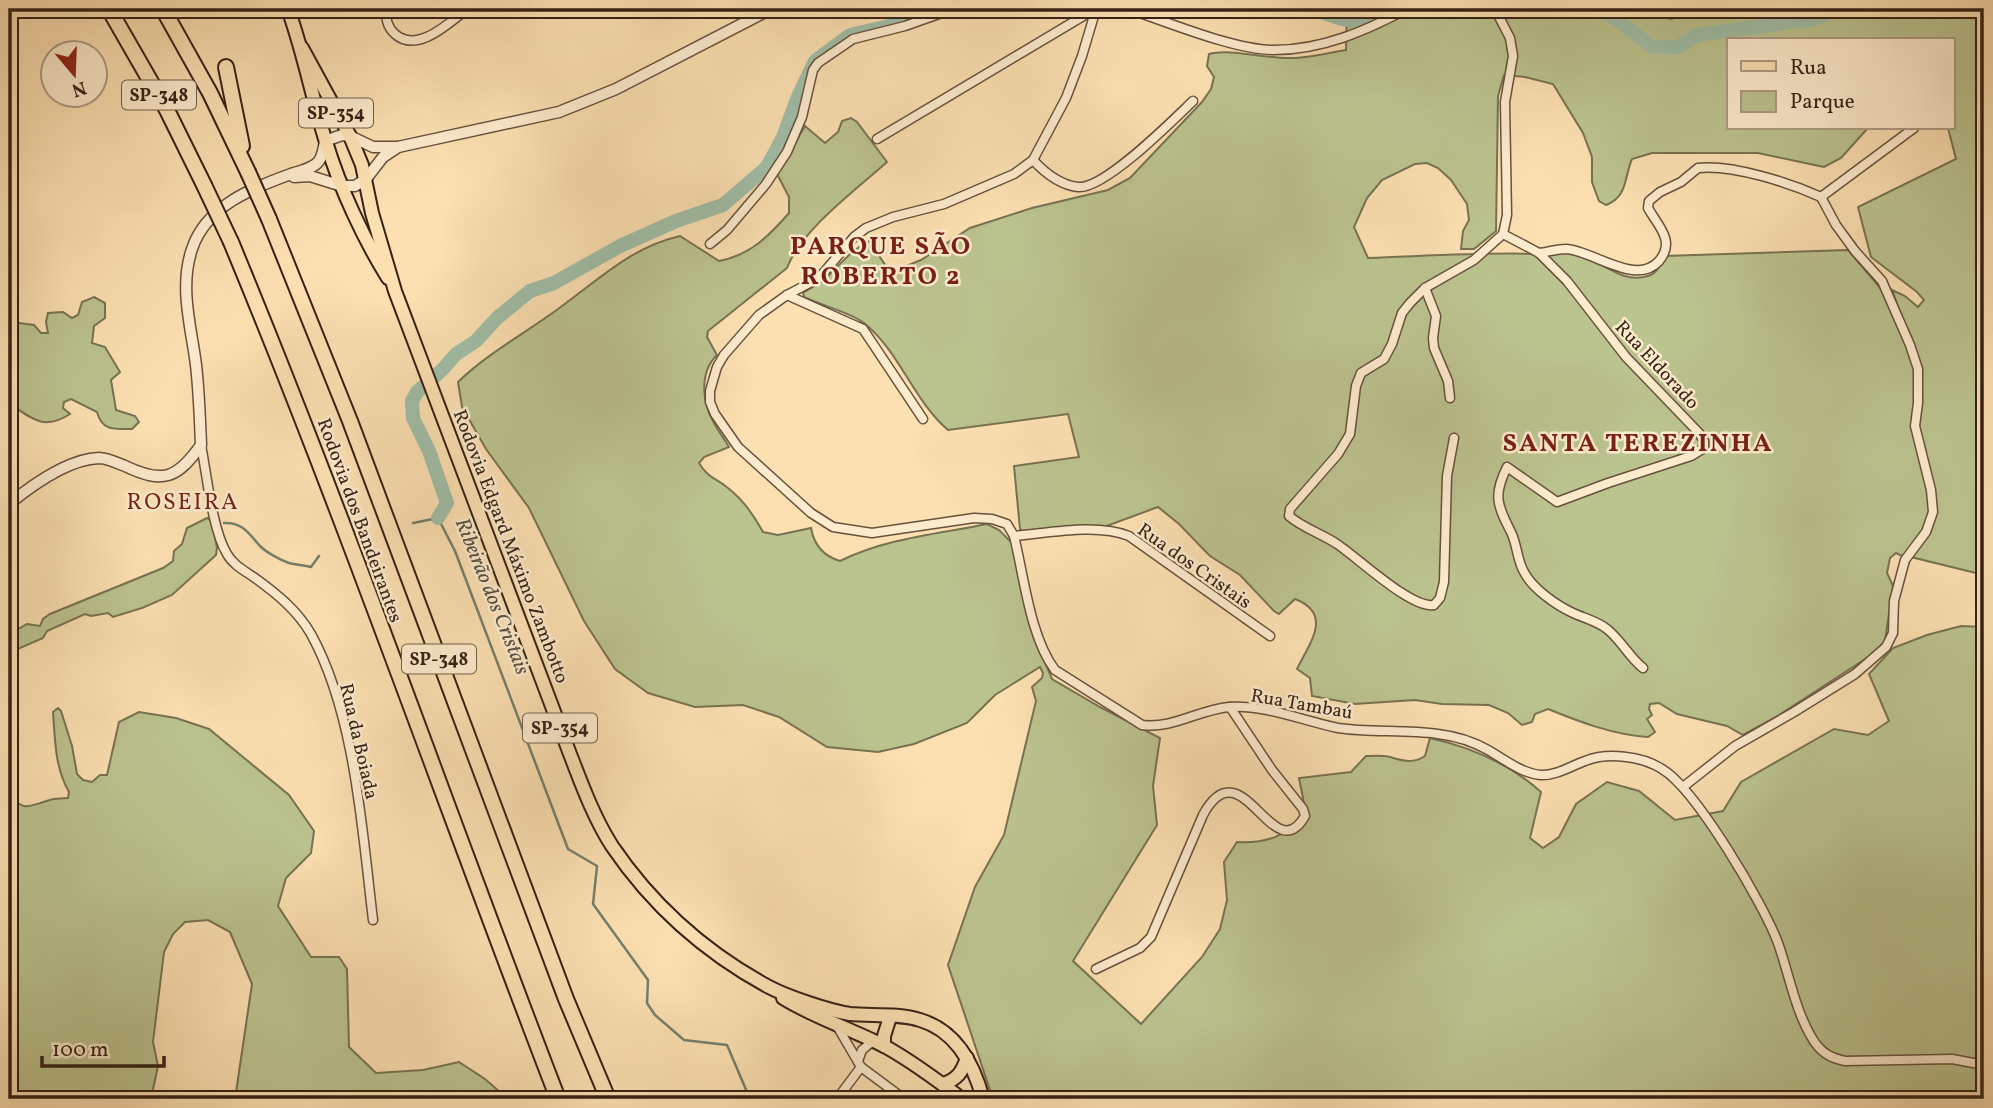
<svg xmlns="http://www.w3.org/2000/svg" width="1993" height="1108" viewBox="0 0 1993 1108" font-family="Vollkorn,serif">
<style>
.green{fill:#bbc38f;stroke:#787252;stroke-width:2}
.lines{fill:none;stroke-linecap:round;stroke-linejoin:round}
.stream{stroke:#757f6d;stroke-width:2.5}
.river{stroke:#a0bea7;stroke-width:14}
.minor-casing{stroke:#67513d;stroke-width:11}
.tertiary-casing{stroke:#67513d;stroke-width:13}
.primary-casing{stroke:#352116;stroke-width:16}
.motorway-casing{stroke:#352116;stroke-width:18}
.minor{stroke:#fdebcd;stroke-width:8}
.tertiary{stroke:#fdebcd;stroke-width:10}
.primary{stroke:#fce0b2;stroke-width:12}
.motorway{stroke:#fce0b2;stroke-width:14}
.motorway-bridge-casing{stroke:#352116;stroke-width:18;stroke-linecap:butt}
.motorway-bridge{stroke:#fce0b2;stroke-width:14}
.labels{text-anchor:middle;stroke-width:5;stroke-linejoin:round;paint-order:stroke}
.shield{fill:#fdebcd;stroke:#715e4d;stroke-width:2}
.shield-label{font-size:18px;font-weight:bold;fill:#352116}
.street-label{font-size:19px;fill:#352116;stroke:#fdebcd}
.water-label{font-size:21px;font-style:italic;fill:#555042;stroke:#fdebcd}
.quarter-label{font-size:23px;letter-spacing:2px;fill:#7a1f14;stroke:#fdebcd}
.district-label{font-size:26px;font-weight:bold;letter-spacing:2px;fill:#7a1f14;stroke:#fdebcd}
</style>
<rect width="100%" height="100%" fill="#fce0b2"/>
<filter id="stains"><feTurbulence type="fractalNoise" baseFrequency=".00286" numOctaves="4"/><feColorMatrix values="0 0 0 0 .2 0 0 0 0 .09 0 0 0 0 .02 0 0 0 .5 -.17"/></filter>
<radialGradient id="worn" r=".72"><stop offset=".6" stop-color="#630" stop-opacity="0"/><stop offset="1" stop-color="#630" stop-opacity=".3"/></radialGradient>
<g class="green">
<path d="M1347,9H1649L1651,14L1671,19L1704,9H1772L1796,12L1806,9H1977L1984,22V575L1911,557L1927,533L1935,511L1930,477L1917,426L1920,366L1892,290L1905,296L1918,307L1924,300L1917,292L1871,257L1858,207L1956,159L1948,128H1953V40H1729V128H1868L1841,158L1824,167L1758,153H1652L1632,159C1624,177 1628,197 1606,205L1599,201L1592,182V157L1583,133L1553,84L1525,77L1504,75L1498,96L1496,231L1474,249H1461L1463,231L1469,220L1467,204L1451,180L1438,168L1427,163L1415,164L1382,180L1367,198L1354,227L1368,258C1426,256 1483,252 1541,254C1551,254 1563,251 1573,253C1599,257 1619,285 1648,276C1658,273 1660,264 1664,256L1848,250L1888,297L1916,369L1913,423L1930,491L1932,512L1925,532L1904,557L1896,553L1890,558L1887,573L1893,586L1885,641L1873,654L1776,717L1743,735L1727,726L1677,714L1659,703L1650,704L1649,709L1652,715L1647,719L1655,732L1648,737C1614,735 1580,722 1548,709L1535,714L1532,722L1522,725L1508,713L1489,705L1442,704L1415,700L1355,704L1312,696L1310,678L1297,669C1309,644 1334,614 1295,599L1279,614L1274,611L1240,575L1210,556L1179,524L1158,507L1104,527L1024,532L1020,529L1014,466L1079,457L1068,414L948,430C913,400 900,352 864,323C852,313 820,305 804,297L803,293L824,280L853,251L869,241L888,269L894,271L921,260L970,228L1032,208L1108,190L1130,178L1202,102L1211,89L1214,77L1207,66L1209,54C1231,48 1266,59 1291,58C1309,58 1328,53 1346,50Z"/>
<path d="M851,118L857,122L887,162C857,189 801,230 787,268L708,331L707,337L717,355C699,372 702,403 714,423C718,431 724,438 729,447L704,457L699,463C706,476 717,479 728,488C742,499 755,517 763,532L778,535L811,528C814,545 823,556 840,561C886,538 938,534 987,524L999,530L1013,544L1041,653L1052,679L1100,707L1160,738L1153,786L1157,825L1073,961L1141,1024L1202,957L1220,929L1227,900L1224,862L1237,842C1268,844 1283,835 1307,818L1299,778L1351,772L1366,756C1373,756 1383,755 1390,757C1403,761 1413,764 1425,756L1430,738C1470,747 1510,764 1541,792L1530,838L1543,848L1559,837L1576,804L1607,782L1639,791L1675,820L1723,811L1741,782L1834,729L1868,735L1889,721L1869,674L1893,648L1927,635L1961,626L1984,627V1099H993L948,965L975,887L1004,835L1036,701L1032,687L1042,678L1043,673L1040,667L995,695L967,723L914,744L878,752L827,747L779,717L743,705L695,707L648,693L615,669L584,621L529,508L486,449L462,407L458,382C488,353 524,334 558,309C597,281 631,247 680,236L719,261C750,255 768,237 789,213V197L777,174L805,126L825,143L838,132L842,121Z"/>
<path d="M94,297L105,303V318L94,326L92,343L105,347L120,372L111,380L116,410L135,416L139,422L132,429C114,429 102,431 97,412L71,399L64,402L63,408L70,414C44,431 32,419 9,403V307L19,323L34,325L41,333H48L46,322L48,313L63,312L72,318L78,315L82,302Z"/>
<path d="M207,518L212,522L217,548L216,555L172,595L142,608L113,617L108,613L91,616L85,614L47,631L43,638L13,651C15,664 18,676 9,687V630L20,628L27,624L40,626L43,619L50,614L163,568L173,561L174,551L182,544L187,528Z"/>
<path d="M58,708L61,711L72,746L77,774L83,780L92,782L100,775H107L119,722L139,712L176,718L209,729L289,795L314,831L311,853L286,878L278,906L311,957H339L347,969L349,1047L376,1073L423,1070L459,1062L485,1079L508,1099H235L252,984L230,932L208,920L185,922L173,934L164,952L153,1042L158,1066L151,1099H9V793C23,814 31,805 50,800C55,798 62,799 68,798L69,792C55,768 55,740 53,712Z"/>
</g>
<g class="lines">
<g class="stream">
<path d="M224,523C243,522 249,534 260,546C266,552 280,560 289,563C296,565 303,565 311,567L319,556"/>
<path d="M413,523L438,518L455,551L568,849L597,866L593,904L648,980L647,1003L655,1015L684,1040L727,1045L750,1099"/>
</g>
<g class="river">
<path d="M1313,9C1337,17 1356,30 1376,9"/>
<path d="M1602,9L1653,47H1678L1697,35L1815,19L1837,9"/>
<path d="M438,518L447,503L429,451L413,418L412,401L417,392L443,369L456,354L476,341L497,318L530,291L554,283L620,246L676,221L723,205L767,167L783,137L797,99L815,61L850,35L906,22L937,9"/>
</g>
<g class="minor-casing">
<g id="minor">
<path d="M386,9C386,19 387,27 395,34C417,54 449,23 467,9"/>
<path d="M1096,9L1082,56L1066,98L1033,160L1014,174L944,204L893,217L866,228L854,237L819,278L787,295L759,315L724,355L717,367L710,391V402L715,414L738,447L811,513L833,527L872,533L974,518L992,519L1007,524L1014,536C1024,576 1030,637 1055,670L1142,725C1173,729 1198,710 1229,707C1263,704 1304,721 1338,728C1371,733 1405,729 1438,734C1454,736 1474,742 1488,750C1504,759 1521,773 1540,775C1556,776 1571,766 1585,761C1607,752 1642,756 1662,769C1696,789 1764,905 1778,943C1789,974 1795,1010 1812,1038C1820,1052 1830,1058 1845,1061L1952,1059L1984,1065"/>
<path d="M1128,9C1168,22 1234,50 1274,50C1322,50 1365,31 1407,9"/>
<path d="M877,139L1095,9"/>
<path d="M1033,160C1045,173 1060,185 1078,187C1104,190 1173,120 1193,101"/>
<path d="M1821,197L1914,128"/>
<path d="M1503,234L1539,253L1567,281L1626,357L1699,433L1704,441V448L1691,456L1608,483L1557,502L1507,467C1493,495 1497,505 1511,532C1517,544 1517,560 1524,572C1533,589 1556,605 1573,613C1584,618 1597,621 1607,629C1621,640 1629,657 1643,668"/>
<path d="M710,244L727,230L766,184L787,152L802,117L813,70L818,63L853,39L905,26L953,9"/>
<path d="M1539,253C1548,252 1557,249 1566,249C1592,250 1636,287 1659,261C1676,241 1658,226 1648,208L1649,201L1660,192L1681,182L1698,168C1732,164 1790,183 1821,197"/>
<path d="M1425,288L1436,316L1433,338L1434,348L1448,381L1450,398"/>
<path d="M787,295L863,329L923,419"/>
<path d="M1454,438L1447,476L1444,582L1440,598L1434,605C1411,609 1357,557 1337,544C1322,534 1303,528 1289,516L1290,509L1338,454L1350,434L1356,386L1361,373L1384,359L1392,344L1402,313L1410,303L1425,288L1474,260L1503,234L1507,215L1505,102L1513,56L1510,38L1495,9"/>
<path d="M201,445C207,475 212,529 227,554C233,565 245,571 255,578C277,594 297,610 311,634C355,714 362,829 373,920"/>
<path d="M1014,536C1049,533 1097,523 1129,536L1270,636"/>
<path d="M1683,787L1735,746L1794,712L1855,674L1886,647L1893,633L1894,601L1905,560L1926,532L1933,512L1931,490L1915,426L1918,403V369L1910,345L1882,281L1855,251L1836,225L1821,197"/>
<path d="M1096,969L1140,948L1151,937L1203,815C1242,743 1273,872 1305,816L1303,809L1272,770L1230,707"/>
<path d="M837,1026L861,1067L904,1099"/>
<path d="M858,1061L862,1050L873,1041"/>
<path d="M837,1099L861,1067"/>
</g>
</g>
<g class="tertiary-casing">
<g id="tertiary">
<path d="M294,177L310,176L342,186H355L366,179L383,157L398,147"/>
<path d="M9,504C31,486 68,459 99,458C107,458 117,463 125,466C163,484 177,479 201,445C200,418 199,391 196,365C191,326 179,287 192,249C206,206 252,188 291,174C300,171 313,169 319,161C323,155 324,147 325,141L342,135L350,136L373,147H398L559,112L616,89L771,9"/>
</g>
</g>
<g class="primary-casing">
<g id="primary">
<path d="M288,9C304,53 312,98 326,142C340,188 363,238 388,278"/>
<path d="M302,48L350,136L362,165L372,213L395,291L570,754C582,785 594,818 612,846C652,905 706,953 769,987C788,997 830,1011 850,1014C872,1016 898,1013 920,1020C957,1031 974,1065 983,1099"/>
<path d="M783,998C815,1018 852,1029 886,1047C913,1062 937,1080 962,1099"/>
<path d="M884,1046V1036L890,1017"/>
<path d="M943,1084C958,1079 962,1072 967,1058"/>
</g>
</g>
<g class="motorway-casing">
<g id="motorway">
<path d="M109,9L167,110L204,185"/>
<path d="M163,9L210,93L248,172"/>
<path d="M226,67L242,146"/>
<path d="M269,219L350,421L566,999L608,1099"/>
<path d="M231,242C348,524 448,814 558,1099"/>
</g>
</g>
<use href="#minor" class="minor"/>
<use href="#tertiary" class="tertiary"/>
<use href="#primary" class="primary"/>
<use href="#motorway" class="motorway"/>
<g class="motorway-bridge-casing">
<g id="motorway-bridge">
<path d="M248,172L269,219"/>
<path d="M204,185L231,242"/>
</g>
</g>
<use href="#motorway-bridge" class="motorway-bridge"/>
</g>
<g class="labels">
<g class="shield">
<rect x="122" y="80.5" width="74" height="29" rx="5"/>
<rect x="299" y="98.5" width="74" height="29" rx="5"/>
<rect x="402" y="644.5" width="74" height="29" rx="5"/>
<rect x="523" y="713.5" width="74" height="29" rx="5"/>
</g>
<g class="shield-label">
<text x="159" y="101">SP-348</text>
<text x="336" y="119">SP-354</text>
<text x="439" y="665">SP-348</text>
<text x="560" y="734">SP-354</text>
</g>
<g class="street-label">
<text transform="translate(1658 364) rotate(47)" y="7">Rua Eldorado</text>
<text transform="translate(361 520) rotate(70)" y="7">Rodovia dos Bandeirantes</text>
<text transform="translate(512 546) rotate(69)" y="7">Rodovia Edgard Máximo Zambotto</text>
<text transform="translate(1195 565) rotate(35)" y="7">Rua dos Cristais</text>
<text transform="translate(1302 703) rotate(10)" y="7">Rua Tambaú</text>
<text transform="translate(360 741) rotate(77)" y="7">Rua da Boiada</text>
</g>
<g class="water-label">
<text transform="translate(493 596) rotate(68)" y="7">Ribeirão dos Cristais</text>
</g>
<g class="quarter-label">
<text x="183" y="509">ROSEIRA</text>
</g>
<g class="district-label">
<text x="881" y="254">PARQUE SÃO<tspan x="881" dy="30">ROBERTO 2</tspan></text>
<text x="1638" y="451">SANTA TEREZINHA</text>
</g>
</g>
<rect width="1993" height="1108" fill="none" stroke="#fce0b2" stroke-width="35"/>
<rect x="10" y="10" width="1972" height="1087" fill="none" stroke="#352116" stroke-width="3.5"/>
<rect x="18" y="18" width="1958" height="1073" fill="none" stroke="#352116" stroke-width="2"/>
<rect x="1727" y="38" width="228" height="91" fill="#fdebcd" stroke="#ad9a84" stroke-width="2"/>
<rect x="1741" y="61" width="35" height="10" fill="#fce0b2" stroke="#ad9a84" stroke-width="2"/>
<text x="1790" y="74" font-size="21" fill="#352116">Rua</text>
<rect x="1741" y="91" width="35" height="21" fill="#bbc38f" stroke="#ad9a84" stroke-width="2"/>
<text x="1790" y="108" font-size="21" fill="#352116">Parque</text>
<g transform="translate(74 74) rotate(161)"><circle r="33" fill="#fdebcd" stroke="#ad9a84" stroke-width="2"/>
<path d="M0-5L12 26L0 18L-12 26Z" fill="#8f2418"/>
<text y="-10" font-size="19" font-weight="bold" text-anchor="middle" fill="#352116">N</text>
</g>
<path d="M42 1056v10h122v-10" fill="none" stroke="#352116" stroke-width="3.5"/>
<text x="52" y="1056" font-size="21" fill="#352116" stroke="#fdebcd" stroke-width="5" paint-order="stroke">100 m</text>
<rect width="100%" height="100%" filter="url(#stains)"/>
<rect width="100%" height="100%" fill="url(#worn)"/>
</svg>
